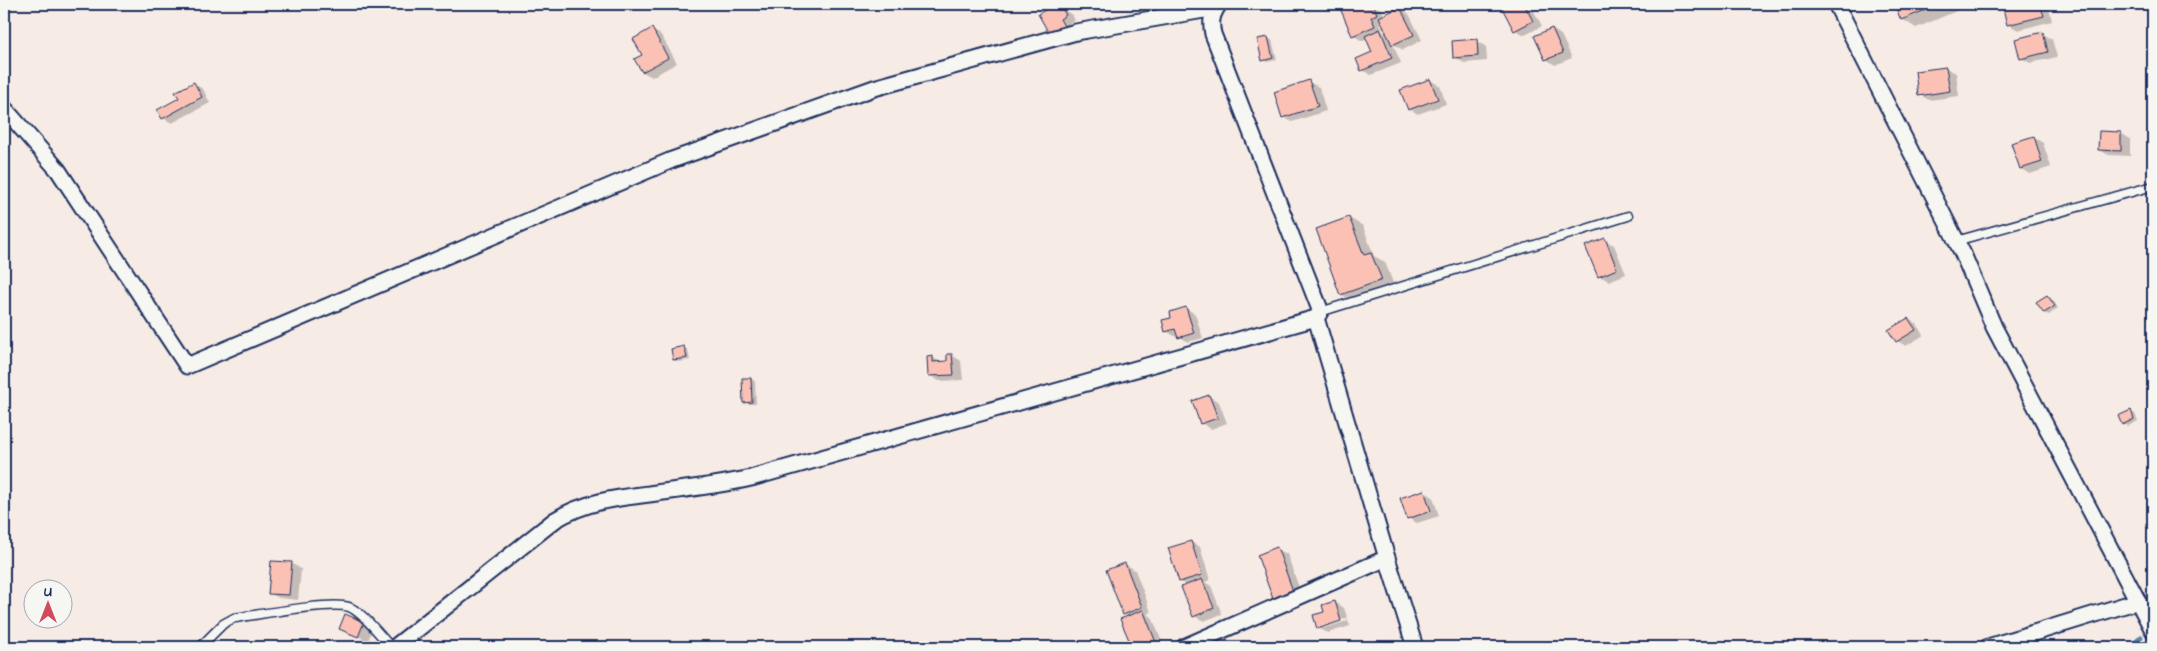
<svg xmlns="http://www.w3.org/2000/svg" width="2157" height="651" viewBox="0 0 2157 651" font-family="'Architects Daughter',sans-serif">
<style>
.shadow{fill:#0003;fill-rule:evenodd}
.lines{fill:none;stroke-linecap:round;stroke-linejoin:round}
.stream{stroke:#568aaa;stroke-width:5}
.building{fill:#fcc1b5;stroke:#1b2f5e}
.service-casing{stroke:#1b2f5e;stroke-width:11}
.minor-casing{stroke:#1b2f5e;stroke-width:19}
.service{stroke:#f6f6f2;stroke-width:8}
.minor{stroke:#f6f6f2;stroke-width:15}
</style>
<rect width="100%" height="100%" fill="#f7ebe6"/>
<filter id="ink" filterUnits="userSpaceOnUse"><feTurbulence type="fractalNoise" baseFrequency=".02" numOctaves="2"/><feDisplacementMap in="SourceGraphic" scale="10" xChannelSelector="R" yChannelSelector="G"/><feConvolveMatrix kernelMatrix="1 2 1 2 8 2 1 2 1" color-interpolation-filters="sRGB"/></filter>
<g filter="url(#ink)">
<g class="shadow">
<path d="M1355,4L1373,5L1382,10L1384,16L1397,10L1388,4H1418V6L1408,10L1404,7L1401,8L1409,14L1422,40L1403,50L1393,44L1401,63L1371,75L1362,70L1374,52L1368,38L1362,41L1353,35L1342,9ZM1382,21L1389,36L1383,32L1380,22Z"/>
<path d="M1502,4H1530L1542,26L1525,35L1515,30Z"/>
<path d="M1895,4H1965L1966,7L1916,28L1902,19Z"/>
<path d="M2003,4H2048L2052,21L2018,30L2008,24Z"/>
<path d="M1056,5L1072,15L1075,20L1068,24L1073,32L1061,39Z"/>
<path d="M1552,29L1561,35L1572,58L1555,65L1546,59Z"/>
<path d="M652,30L661,35L677,63L652,77L643,72Z"/>
<path d="M2043,34L2052,39L2057,57L2030,63L2021,58Z"/>
<path d="M1268,38L1272,40L1277,60L1267,62L1263,60Z"/>
<path d="M1476,41L1486,46L1487,61L1464,63L1455,57Z"/>
<path d="M1946,68L1956,73L1959,96L1929,100L1920,95L1916,72Z"/>
<path d="M1430,80L1440,86L1446,104L1418,114L1409,109Z"/>
<path d="M1309,82L1319,87L1326,111L1292,122L1283,117Z"/>
<path d="M194,84L203,89L210,103L172,123L163,118Z"/>
<path d="M2121,133L2130,139V156L2109,155L2099,150Z"/>
<path d="M2033,137L2043,143L2051,167L2030,174L2021,169Z"/>
<path d="M1349,218L1363,226L1374,256L1385,262L1395,288L1356,303L1342,295L1317,230Z"/>
<path d="M1604,240L1614,245L1626,274L1609,281L1599,276Z"/>
<path d="M2047,296L2052,299L2058,308L2049,315L2044,313Z"/>
<path d="M1186,308L1195,314L1203,338L1188,342L1179,336L1176,337L1166,331L1173,319Z"/>
<path d="M1908,319L1917,324L1924,335L1906,346L1897,341Z"/>
<path d="M684,348L688,350L690,360L679,362L674,360Z"/>
<path d="M952,355L961,361L963,380L939,381L930,375L932,357L942,363L949,362Z"/>
<path d="M750,379L755,381L756,404H749L745,402Z"/>
<path d="M1209,396L1219,402L1227,423L1211,429L1201,423Z"/>
<path d="M2131,412L2135,414L2138,421L2128,426L2123,424Z"/>
<path d="M1424,491L1433,497L1439,516L1417,523L1408,518Z"/>
<path d="M1191,542L1200,547L1210,580L1205,582L1211,586L1222,614L1204,621L1194,616L1188,586L1180,582Z"/>
<path d="M1277,549L1287,554L1302,596L1284,603L1274,598Z"/>
<path d="M291,563L301,569L298,600L279,598L269,593Z"/>
<path d="M1125,564L1135,570L1151,612L1147,614L1152,617L1164,647H1133L1122,620L1130,617L1124,614Z"/>
<path d="M1335,602L1344,608L1350,626L1328,633L1318,628L1325,613ZM1347,618V621L1324,628V625Z"/>
<path d="M346,615L373,628L368,641L341,629Z"/>
</g>
<g class="lines">
<path class="stream" d="M2131,647L2141,637"/>
</g>
<g class="building">
<path d="M1056,4L1060,10L1062,8L1066,15L1060,19L1064,26L1050,35L1038,14Z"/>
<path d="M1351,4H1365L1366,6L1373,4L1377,14L1371,17L1375,26L1352,36L1340,8Z"/>
<path d="M1401,4H1415L1403,8Z"/>
<path d="M1500,4H1524L1533,21L1514,31Z"/>
<path d="M1894,4H1940L1901,20Z"/>
<path d="M2002,4H2040L2044,16L2007,25Z"/>
<path d="M1400,7L1414,35L1392,45L1379,17Z"/>
<path d="M652,28L668,58L642,72L634,59L642,55L633,39Z"/>
<path d="M1552,28L1563,53L1545,60L1534,36Z"/>
<path d="M1380,29L1392,58L1361,71L1356,59L1372,52L1365,36Z"/>
<path d="M2043,32L2048,52L2020,59L2015,39Z"/>
<path d="M1268,37L1273,58L1262,61L1257,39Z"/>
<path d="M1477,39L1478,56L1453,58L1452,41Z"/>
<path d="M1946,67L1950,91L1918,96L1915,71Z"/>
<path d="M1430,79L1438,99L1408,110L1400,90Z"/>
<path d="M1309,80L1318,106L1282,118L1274,92Z"/>
<path d="M194,82L202,97L162,119L157,110L179,98L175,92Z"/>
<path d="M2099,131L2121,132V151L2098,150Z"/>
<path d="M2034,136L2042,162L2020,169L2011,143Z"/>
<path d="M1349,217L1364,255L1371,253L1382,280L1340,295L1316,229Z"/>
<path d="M1605,238L1617,269L1598,277L1585,246Z"/>
<path d="M2047,295L2055,306L2044,313L2036,302Z"/>
<path d="M1186,307L1194,333L1178,338L1175,329L1165,332L1162,320L1171,318L1170,312Z"/>
<path d="M1908,318L1916,330L1896,342L1888,330Z"/>
<path d="M684,346L687,358L673,360L671,349Z"/>
<path d="M947,354H952L954,375L928,376L927,357L933,356V362L947,361Z"/>
<path d="M742,378H751L752,402L743,403Z"/>
<path d="M1209,395L1218,418L1200,424L1192,401Z"/>
<path d="M2131,410L2134,419L2122,425L2118,416Z"/>
<path d="M1424,490L1431,511L1407,519L1400,498Z"/>
<path d="M1191,541L1202,575L1179,582L1168,548Z"/>
<path d="M1277,547L1293,591L1273,599L1257,555Z"/>
<path d="M271,561L292,562L289,595L268,594Z"/>
<path d="M1125,563L1142,607L1123,615L1106,570Z"/>
<path d="M1202,579L1214,608L1193,617L1181,587Z"/>
<path d="M1335,601L1341,621L1317,629L1313,615L1324,612L1322,605Z"/>
<path d="M1143,610L1157,645L1151,647H1132L1120,619Z"/>
<path d="M345,614L364,622L358,637L339,629Z"/>
</g>
<g class="lines">
<g class="service-casing">
<g id="service">
<path d="M1956,241L2153,186"/>
<path d="M1320,312L1628,216"/>
<path d="M200,647L223,624L234,618C257,615 331,601 349,607C363,612 381,637 391,647"/>
</g>
</g>
<g class="minor-casing">
<g id="minor">
<path d="M1836,4L1963,254L1994,327L2153,630"/>
<path d="M4,108L58,170L187,366L672,160L874,88L1076,32L1204,10"/>
<path d="M1316,318L1387,558L1415,647"/>
<path d="M395,647L555,520C584,502 615,498 649,494C683,489 717,486 751,478L1316,318L1320,312L1319,307L1213,34C1210,21 1212,14 1219,4"/>
<path d="M1184,647L1387,558"/>
<path d="M1988,647L2138,601"/>
</g>
</g>
<use href="#service" class="service"/>
<use href="#minor" class="minor"/>
</g>
</g>
<rect width="2157" height="651" fill="none" stroke="#f6f6f2" stroke-width="20"/>
<rect x="10" y="10" width="2137" height="631" fill="none" stroke="#1b2f5e" stroke-width="2" filter="url(#ink)"/>
<g transform="translate(48 604)"><circle r="24" fill="#f6f6f2" stroke="#9ea6b7"/>
<path d="M0-4L9 19L0 12L-9 19Z" fill="#d1495b"/>
<text y="-8" font-size="14" font-weight="bold" text-anchor="middle" fill="#1b2f5e">U</text>
</g>
</svg>
